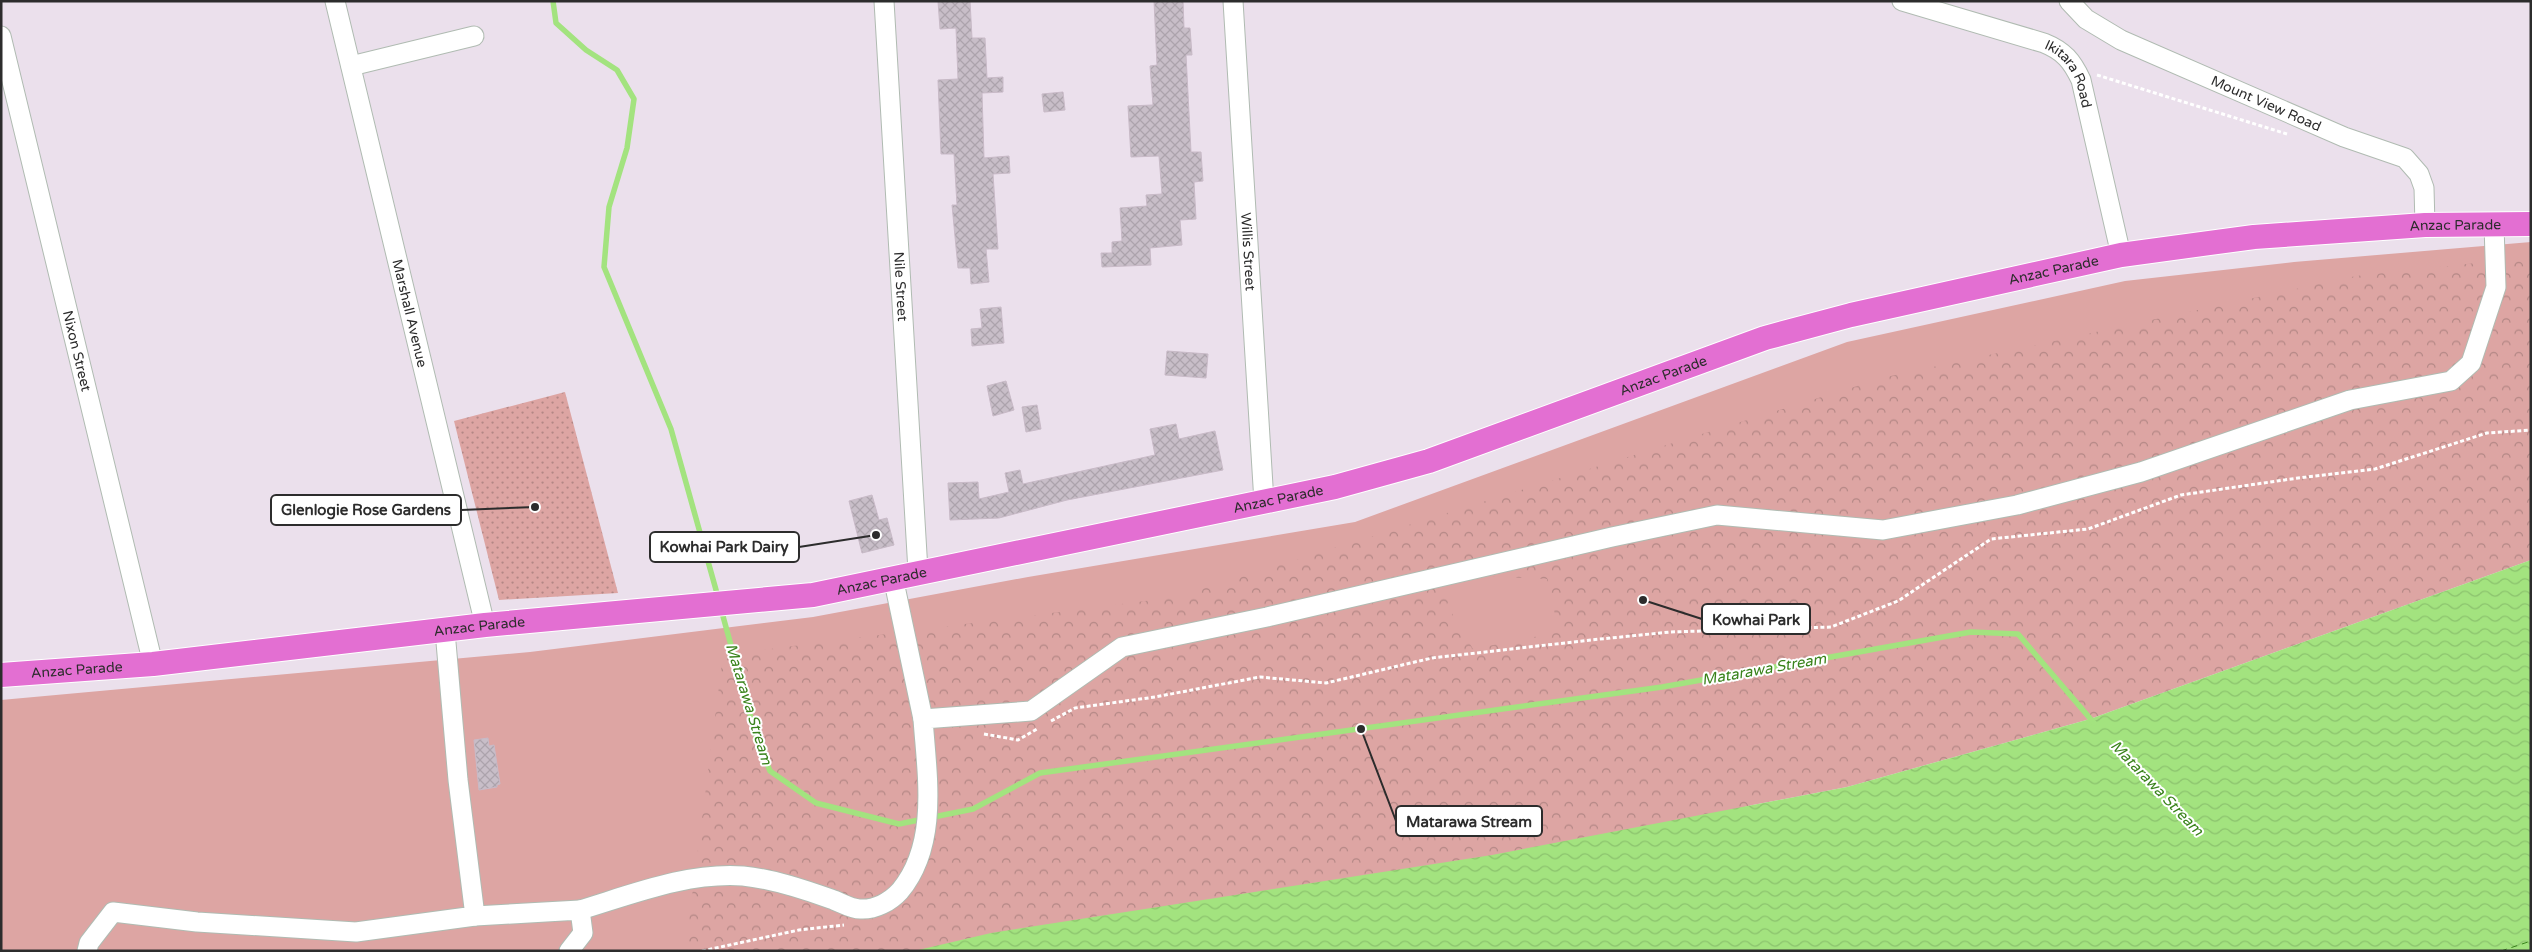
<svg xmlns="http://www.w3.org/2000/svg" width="2532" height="952" viewBox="0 0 2532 952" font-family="'Varela Round',sans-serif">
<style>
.grass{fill:#dda5a3}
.forest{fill:url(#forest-crowns);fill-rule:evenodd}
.garden{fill:url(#garden-dots)}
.water{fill:url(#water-waves)}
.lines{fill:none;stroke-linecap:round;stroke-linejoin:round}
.stream{stroke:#a3e37f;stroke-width:5.5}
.ferry{stroke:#39831b;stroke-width:1;stroke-dasharray:6 5;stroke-linecap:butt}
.building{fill:url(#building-cross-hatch);stroke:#c8bac7}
.minor-casing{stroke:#b0bbb2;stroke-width:21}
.major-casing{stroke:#fff;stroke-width:26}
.path{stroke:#fff;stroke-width:3;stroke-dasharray:4 2.5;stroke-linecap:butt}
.minor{stroke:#fff;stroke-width:19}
.major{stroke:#e36fd2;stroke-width:24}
.labels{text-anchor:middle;stroke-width:4;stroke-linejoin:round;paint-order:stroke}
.street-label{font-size:14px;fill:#2c2c2c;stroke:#fff}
.water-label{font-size:15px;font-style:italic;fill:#39831b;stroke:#fff}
.leader{fill:none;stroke:#2c2c2c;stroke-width:2}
.callout-dot{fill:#2c2c2c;stroke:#fff;stroke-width:2}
.callout{fill:#fff;stroke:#2c2c2c;stroke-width:2}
.callout-label{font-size:15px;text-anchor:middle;font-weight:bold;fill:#2c2c2c}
</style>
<defs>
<pattern id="forest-crowns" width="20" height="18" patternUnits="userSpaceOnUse" patternTransform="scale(1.25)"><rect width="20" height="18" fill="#dda5a3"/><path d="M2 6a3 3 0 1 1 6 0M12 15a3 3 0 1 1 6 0" fill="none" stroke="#b38785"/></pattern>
<pattern id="garden-dots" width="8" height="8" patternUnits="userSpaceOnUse" patternTransform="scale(1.25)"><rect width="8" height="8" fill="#dda5a3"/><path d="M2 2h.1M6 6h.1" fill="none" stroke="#b38785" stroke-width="1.8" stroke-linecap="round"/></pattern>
<pattern id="water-waves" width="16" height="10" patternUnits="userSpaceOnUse" patternTransform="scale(1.25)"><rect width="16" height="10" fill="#a3e37f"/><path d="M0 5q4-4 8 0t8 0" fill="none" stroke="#8cc36e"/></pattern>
<pattern id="building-cross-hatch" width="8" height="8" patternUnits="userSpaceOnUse" patternTransform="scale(1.25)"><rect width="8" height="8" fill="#c8bec8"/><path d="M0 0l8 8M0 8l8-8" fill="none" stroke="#aca3ac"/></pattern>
</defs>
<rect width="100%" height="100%" fill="#ebe0ec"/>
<path class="grass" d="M2531,242V559L1935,744L1684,827L1102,951H1V700L530,652L813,617L1028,577L1355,522L1847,342L2125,281L2294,262Z"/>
<path class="forest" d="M2531,257V560L2090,719L1847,787L1492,855L991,933L914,951H685L723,655L1176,597L1886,377L2356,276ZM1456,575L1547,579L1559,632L1473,649L1447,605Z"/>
<path class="garden" d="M565,392L618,593L499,600L454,421Z"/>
<path class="water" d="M2531,560V951H914L991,933L1492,855L1847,787L2090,719Z"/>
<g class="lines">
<g class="stream">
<path d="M553,1L556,23L586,50L617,70L634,99L627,148L609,207L604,267L671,429L718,597"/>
<path d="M721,609L756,736L770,771L816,803L899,824L973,809L1040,773L1662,687L1971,632L2018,634L2094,723"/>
</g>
<path class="ferry" d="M2501,951L2531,941"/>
</g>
<g class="building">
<path d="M938,1H970L972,38H985L987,78L1003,77V92L982,93L984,158L1009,156L1010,173L993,174L998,249H986L989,282L971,284L970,268H958L952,205H957L954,154H941L938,80L958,79L956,28L940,29Z"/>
<path d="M1154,1H1183L1184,28H1190L1192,55H1186L1191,152H1201L1203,181L1194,182L1196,219L1180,220L1182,245L1150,248L1151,265L1102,267L1101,253H1112V242L1122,241L1120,208L1147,206L1146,195L1162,194L1159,156L1131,157L1128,106L1153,105L1150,66L1157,65Z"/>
<path d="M1063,92L1065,110L1044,112L1042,94Z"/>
<path d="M1001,307L1004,343L972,346L971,329L982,328L980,309Z"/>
<path d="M1167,351L1208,354L1206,378L1165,375Z"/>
<path d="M1006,381L1014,410L993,416L987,386Z"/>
<path d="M1037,405L1041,429L1026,432L1022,407Z"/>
<path d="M1176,424L1179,439L1215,431L1223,470L1067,500L999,518L950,520L948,483L978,482L979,499L1009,492L1005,473L1020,470L1023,484L1155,455L1150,429Z"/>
<path d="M872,495L879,520L887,518L894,545L862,553L849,501Z"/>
<path d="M488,738L489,746L494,745L500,784L497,785V787L479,790L474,740Z"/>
</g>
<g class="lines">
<g class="minor-casing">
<g id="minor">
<path id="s1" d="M335,1L485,625"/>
<path id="s2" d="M884,1L918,571"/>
<path id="s3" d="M1233,1L1264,502"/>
<path id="s4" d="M1902,1L2044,43C2064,51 2072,61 2081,80L2121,255"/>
<path id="s5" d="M2069,1L2086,19L2121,40L2344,137L2405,158L2419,174L2424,188L2425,225"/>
<path id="s6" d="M1,36L153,664"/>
<path d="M351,66L474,36"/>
<path d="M893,577L923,719"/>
<path d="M580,910C633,894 688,872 743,876C773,879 803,889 831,899C840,902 851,909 860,909C875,910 890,902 900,891C939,844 927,776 923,719L1031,711L1122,647L1267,617L1612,537L1717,515L1883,530L2017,505L2141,472L2350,400L2451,381L2471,363L2496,287L2494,225"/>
<path d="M475,916L580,910L583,933L569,951"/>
<path d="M87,951L89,943L113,912L197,922L356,932L475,916L458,780L445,631"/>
</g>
</g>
<g class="major-casing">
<g id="major">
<path id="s7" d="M1,675L153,664L485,625L813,595L1335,487L1429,461L1765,338L1851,315L2121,255L2254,237L2425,225L2531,224"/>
</g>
</g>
<g class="path">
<path d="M2097,75L2287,134"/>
<path d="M1051,721L1075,708L1155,697L1260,677L1326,683L1432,658L1591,640L1670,632L1831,627L1898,601L1991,539L2088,529L2181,495L2298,478L2375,469L2487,433L2531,430"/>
<path d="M984,734L1018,740L1037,729"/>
<path d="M702,951L799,930L844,925"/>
</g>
<use href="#minor" class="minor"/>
<use href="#major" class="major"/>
</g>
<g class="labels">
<g class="street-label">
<text dy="5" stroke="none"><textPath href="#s4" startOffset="190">Ikitara Road</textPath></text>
<text dy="5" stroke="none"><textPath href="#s5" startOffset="224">Mount View Road</textPath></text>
<text dy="5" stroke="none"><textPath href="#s7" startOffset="2506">Anzac Parade</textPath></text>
<text dy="5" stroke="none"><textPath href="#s3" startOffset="251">Willis Street</textPath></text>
<text dy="5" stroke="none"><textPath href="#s7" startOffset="2101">Anzac Parade</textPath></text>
<text dy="5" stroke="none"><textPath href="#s2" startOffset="286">Nile Street</textPath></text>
<text dy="5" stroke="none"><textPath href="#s1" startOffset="321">Marshall Avenue</textPath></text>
<text dy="5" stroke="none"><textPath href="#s6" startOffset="324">Nixon Street</textPath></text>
<text dy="5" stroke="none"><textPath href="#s7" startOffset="1696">Anzac Parade</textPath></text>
<text dy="5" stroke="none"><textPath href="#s7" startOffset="1291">Anzac Parade</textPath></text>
<text dy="5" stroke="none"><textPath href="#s7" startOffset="886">Anzac Parade</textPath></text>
<text dy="5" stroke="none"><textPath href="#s7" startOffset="481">Anzac Parade</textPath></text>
<text dy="5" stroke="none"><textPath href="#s7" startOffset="76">Anzac Parade</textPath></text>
</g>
<g class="water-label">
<text transform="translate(1764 669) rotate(-10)" y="5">Matarawa Stream</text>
<text transform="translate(749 704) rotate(73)" y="5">Matarawa Stream</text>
<text transform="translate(2157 788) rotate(46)" y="5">Matarawa Stream</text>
</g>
</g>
<path class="leader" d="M535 507L461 510M876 535L799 547M1643 600L1702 619M1361 729L1396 821"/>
<g class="callout-dot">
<circle cx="535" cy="507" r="5"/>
<circle cx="876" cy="535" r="5"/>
<circle cx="1643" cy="600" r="5"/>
<circle cx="1361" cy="729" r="5"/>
</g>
<g class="callout">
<rect x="271" y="495" width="190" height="30" rx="5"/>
<rect x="650" y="532" width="149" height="30" rx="5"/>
<rect x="1702" y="604" width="108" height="30" rx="5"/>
<rect x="1396" y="806" width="146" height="30" rx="5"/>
</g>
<g class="callout-label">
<text x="366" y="515">Glenlogie Rose Gardens</text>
<text x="724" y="552">Kowhai Park Dairy</text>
<text x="1756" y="625">Kowhai Park</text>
<text x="1469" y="827">Matarawa Stream</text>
</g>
<rect width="2532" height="952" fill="none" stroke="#2c2c2c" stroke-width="5"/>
</svg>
